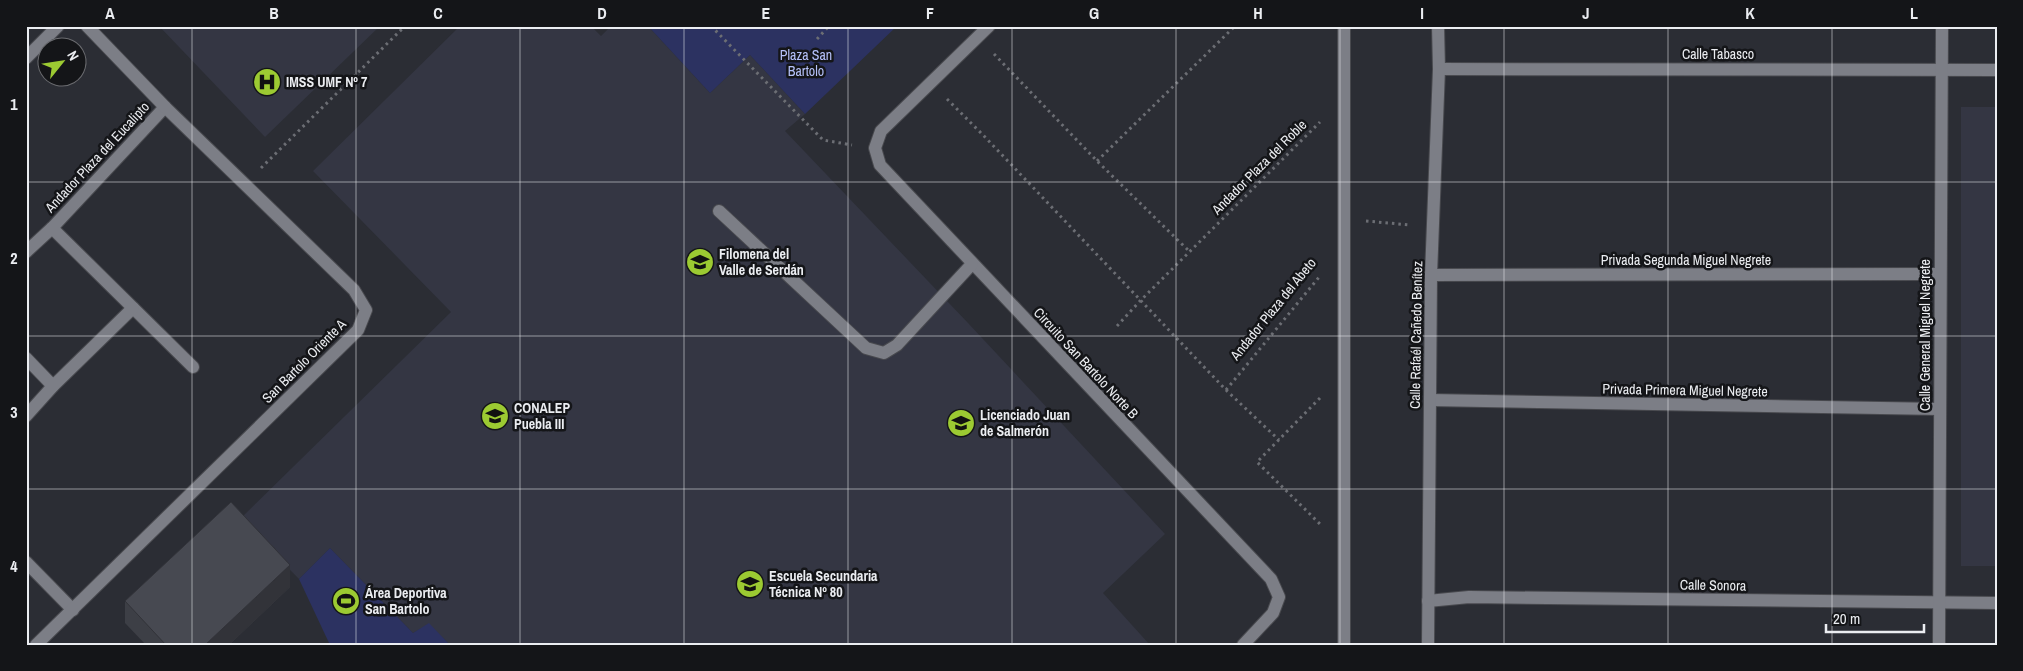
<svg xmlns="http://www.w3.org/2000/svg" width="2023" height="671" viewBox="0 0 2023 671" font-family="'Archivo Narrow',sans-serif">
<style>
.built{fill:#343643}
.green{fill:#2c3261}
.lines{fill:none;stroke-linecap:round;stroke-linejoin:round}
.minor-casing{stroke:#48494e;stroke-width:14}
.path{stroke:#6c6e74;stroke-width:3;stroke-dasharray:2.5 4;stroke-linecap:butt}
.minor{stroke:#7c7e86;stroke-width:12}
.wall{fill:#3d3f46}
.shaded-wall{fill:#323339}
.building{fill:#474951;stroke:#323339}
.grid{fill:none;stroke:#ebedf1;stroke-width:1;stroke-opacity:0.55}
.labels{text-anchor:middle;stroke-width:5;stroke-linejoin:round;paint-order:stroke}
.street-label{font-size:14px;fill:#ebedf1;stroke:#141518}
.park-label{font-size:14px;fill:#b5c1f9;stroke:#141518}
.poi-label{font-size:14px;font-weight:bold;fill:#ebedf1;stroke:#141518;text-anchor:start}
.neatline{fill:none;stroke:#ebedf1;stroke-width:2}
.grid-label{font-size:16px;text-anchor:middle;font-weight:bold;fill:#ebedf1}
</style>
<rect width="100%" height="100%" fill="#2b2d34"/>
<g class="built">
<path d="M159,26H380L265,137Z"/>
<path d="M460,26H591L601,36L611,26H648L710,93L750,55L805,114L785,131L968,323L1165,534L1103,593L1150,645H450L429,624L413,633L330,548L299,579L240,519L451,312L313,171Z"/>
<rect x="1961" y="107" width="36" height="459"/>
</g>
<g class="green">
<path d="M648,26H897L805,114L750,55L710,93Z"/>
<path d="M330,548L413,633L429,623L450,645H330L299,579Z"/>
</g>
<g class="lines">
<g class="minor-casing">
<g id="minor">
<path d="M989,26L881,131L875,148L880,165L1271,579L1279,597L1273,613L1243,645"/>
<path d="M26,58L58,26"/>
<path d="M1439,69L1997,70"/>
<path d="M719,211L866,348L884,353L897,345L972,264"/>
<path d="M52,228L193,367"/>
<path d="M26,252L52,228L165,107"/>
<path d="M1431,275L1940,274"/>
<path d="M26,358L53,386"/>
<path d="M1430,400L1940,409"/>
<path d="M26,416L53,386L133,308"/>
<path d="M26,562L73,610"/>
<path d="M1428,601L1469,597L1997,603"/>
<path d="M36,645L358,330L366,310L354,290L165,107L87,26"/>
<path d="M1344,645V26"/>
<path d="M1428,645L1431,275L1439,69L1438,26"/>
<path d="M1939,645L1942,26"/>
</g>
</g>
<g class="path">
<path d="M711,26L823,140L852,145"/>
<path d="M817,39L829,26"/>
<path d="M994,54L1097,161L1189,251"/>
<path d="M947,99L984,136L1226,390L1279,440"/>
<path d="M1097,161L1235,26"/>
<path d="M261,168L405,26"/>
<path d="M1366,221L1410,225"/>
<path d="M1117,326L1140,301L1320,122"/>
<path d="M1226,390L1320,276"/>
<path d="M1320,398L1257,462L1321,525"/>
</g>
<use href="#minor" class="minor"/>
</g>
<path class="wall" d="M290,587L229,645H146L125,623V601Z"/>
<path class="shaded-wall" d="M290,565V587L229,645H205Z"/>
<path class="building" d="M231,502L290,565L205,645H166L125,601Z"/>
<path class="grid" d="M192,26V645M356,26V645M520,26V645M684,26V645M848,26V645M1012,26V645M1176,26V645M1340,26V645M1504,26V645M1668,26V645M1832,26V645M26,182H1997M26,336H1997M26,489H1997"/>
<defs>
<g id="hospital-disc" transform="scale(1.4375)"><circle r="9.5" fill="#9cca32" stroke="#141518"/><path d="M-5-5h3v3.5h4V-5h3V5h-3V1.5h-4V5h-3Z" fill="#111"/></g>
<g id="school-disc" transform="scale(1.4375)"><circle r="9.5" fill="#9cca32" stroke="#141518"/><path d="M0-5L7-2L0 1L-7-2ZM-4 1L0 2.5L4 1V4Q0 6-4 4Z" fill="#111"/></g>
<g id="stadium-disc" transform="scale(1.4375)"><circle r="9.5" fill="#9cca32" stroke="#141518"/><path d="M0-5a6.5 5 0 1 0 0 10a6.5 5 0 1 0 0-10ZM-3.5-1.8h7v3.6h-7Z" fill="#111"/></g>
</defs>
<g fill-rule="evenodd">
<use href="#hospital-disc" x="267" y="82"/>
<use href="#school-disc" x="700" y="262"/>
<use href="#school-disc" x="495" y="416"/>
<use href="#school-disc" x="961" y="423"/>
<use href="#school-disc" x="750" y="584"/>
<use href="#stadium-disc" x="346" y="601"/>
</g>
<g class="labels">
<g class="street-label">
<text x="1718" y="59">Calle Tabasco</text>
<text transform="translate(97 157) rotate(-47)" y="5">Andador Plaza del Eucalipto</text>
<text transform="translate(1259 167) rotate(-45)" y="5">Andador Plaza del Roble</text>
<text x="1686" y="265">Privada Segunda Miguel Negrete</text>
<text transform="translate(1273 309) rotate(-51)" y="5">Andador Plaza del Abeto</text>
<text transform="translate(1416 335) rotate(-89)" y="5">Calle Rafaél Cañedo Benítez</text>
<text transform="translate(1925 335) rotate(-90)" y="5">Calle General Miguel Negrete</text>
<text transform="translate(304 361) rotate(-45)" y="5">San Bartolo Oriente A</text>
<text transform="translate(1086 363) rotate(47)" y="5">Circuito San Bartolo Norte B</text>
<text transform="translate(1685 390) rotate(1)" y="5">Privada Primera Miguel Negrete</text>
<text transform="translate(1713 585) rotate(1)" y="5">Calle Sonora</text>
</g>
<g class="park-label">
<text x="806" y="60">Plaza San<tspan x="806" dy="16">Bartolo</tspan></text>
</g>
<g class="poi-label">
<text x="286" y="87">IMSS UMF Nº 7</text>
<text x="719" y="259">Filomena del<tspan x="719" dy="16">Valle de Serdán</tspan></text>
<text x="514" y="413">CONALEP<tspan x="514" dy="16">Puebla III</tspan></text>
<text x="980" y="420">Licenciado Juan<tspan x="980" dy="16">de Salmerón</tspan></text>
<text x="769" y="581">Escuela Secundaria<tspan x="769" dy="16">Técnica Nº 80</tspan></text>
<text x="365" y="598">Área Deportiva<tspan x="365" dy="16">San Bartolo</tspan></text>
</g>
</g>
<rect width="2023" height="671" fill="none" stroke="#141518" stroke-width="55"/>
<g transform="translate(62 62) rotate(60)"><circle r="24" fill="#141518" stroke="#6a6b6f"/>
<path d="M0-4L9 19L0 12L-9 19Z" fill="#9cca32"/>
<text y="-8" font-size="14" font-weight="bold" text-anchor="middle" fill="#ebedf1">N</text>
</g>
<path d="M1826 624v8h98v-8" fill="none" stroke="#ebedf1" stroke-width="2.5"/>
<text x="1833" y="624" font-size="15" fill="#ebedf1" stroke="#141518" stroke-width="4" paint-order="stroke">20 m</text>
<rect x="28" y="28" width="1968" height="616" class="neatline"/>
<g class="grid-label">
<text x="110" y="19">A</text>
<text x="274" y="19">B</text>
<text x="438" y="19">C</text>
<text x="602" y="19">D</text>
<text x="766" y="19">E</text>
<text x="930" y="19">F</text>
<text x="1094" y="19">G</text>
<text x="1258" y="19">H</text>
<text x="1422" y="19">I</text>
<text x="1586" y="19">J</text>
<text x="1750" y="19">K</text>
<text x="1914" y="19">L</text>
<text x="14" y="110">1</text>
<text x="14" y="264">2</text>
<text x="14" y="418">3</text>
<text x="14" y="572">4</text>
</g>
</svg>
